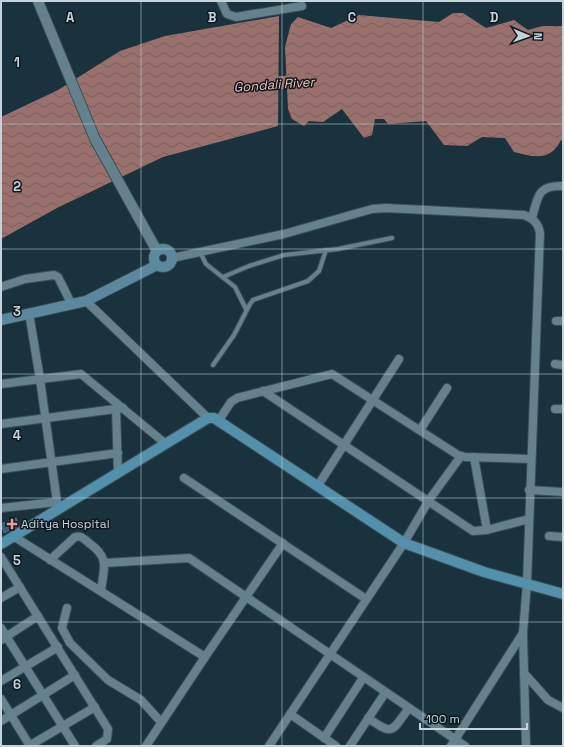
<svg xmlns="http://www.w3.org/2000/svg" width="564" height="747" viewBox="0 0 564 747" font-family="'Space Grotesk',sans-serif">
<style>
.water{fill:url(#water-waves)}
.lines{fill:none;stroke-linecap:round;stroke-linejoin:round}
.river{stroke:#9a706d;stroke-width:13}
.building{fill:#385f71;stroke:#57717f}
.service-casing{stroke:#394e57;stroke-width:6}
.minor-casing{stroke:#394e57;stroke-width:10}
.tertiary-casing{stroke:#394e57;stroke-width:12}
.secondary-casing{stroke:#394e57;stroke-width:12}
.primary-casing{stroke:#394e57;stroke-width:12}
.service{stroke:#66818e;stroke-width:4}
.minor{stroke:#66818e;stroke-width:8}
.tertiary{stroke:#66818e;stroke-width:10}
.secondary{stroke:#5c889d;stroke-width:10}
.primary{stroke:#5290ab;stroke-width:10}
.grid{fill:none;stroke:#c5d4db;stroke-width:1;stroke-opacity:0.55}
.poi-dot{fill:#f59b96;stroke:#0e181e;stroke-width:1.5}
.labels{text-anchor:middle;stroke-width:3;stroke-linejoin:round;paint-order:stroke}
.poi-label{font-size:12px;fill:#c5d4db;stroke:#0e181e;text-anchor:start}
.water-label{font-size:13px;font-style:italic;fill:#f8beba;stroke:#0e181e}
.grid-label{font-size:13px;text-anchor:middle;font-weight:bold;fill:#c5d4db;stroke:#0e181e;stroke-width:3;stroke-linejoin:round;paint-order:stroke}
</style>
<defs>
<pattern id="water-waves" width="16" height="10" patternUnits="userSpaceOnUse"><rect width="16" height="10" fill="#9a706d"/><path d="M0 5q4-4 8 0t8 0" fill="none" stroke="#795f5e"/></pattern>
</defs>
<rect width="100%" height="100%" fill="#19323e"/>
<g class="water">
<path d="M453,13H463L486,28L514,20L528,30L542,26H563V141L561,140C550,162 534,157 514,152L505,138L482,137L467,146L444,145L426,121L388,124L384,119H375L372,135L364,138L342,109L323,122L309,121L304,126L292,119L288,109L285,47L291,24L298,17L331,28L359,15L439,22Z"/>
<path d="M279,16L278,126L163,157L57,208L1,239V117L58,90L120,51L165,36Z"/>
</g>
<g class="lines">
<path class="river" d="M262,84L304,81"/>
</g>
<path class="building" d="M16,518L19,525L4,533L1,524Z"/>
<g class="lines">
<g class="service-casing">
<g id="service">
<path d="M200,252L206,264L235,287L246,309"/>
<path d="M223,277L249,266L284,255L338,249L392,238"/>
<path d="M213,365L234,335L250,304L253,300L308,281L319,271L326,250"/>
</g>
</g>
<g class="minor-casing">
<g id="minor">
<path d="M221,1L227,14L236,17L302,6"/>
<path d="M532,218C538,197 537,185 563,186"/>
<path d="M172,258L284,234L372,209L386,208L524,215C534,219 538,223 540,233L527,583L523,633L526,746"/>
<path d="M1,287L25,279L54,275L58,277L72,305"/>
<path d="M86,301L208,418"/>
<path d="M29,313L40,379L58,509"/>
<path d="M556,321H563"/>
<path d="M555,364L563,365"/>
<path d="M1,384L81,374L166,444"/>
<path d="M263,391L473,531L487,530L529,519"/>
<path d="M116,409L118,473"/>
<path d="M555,409H563"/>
<path d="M219,420L231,402L237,398L332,374L458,455L465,457L531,459"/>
<path d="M1,424L123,408"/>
<path d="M420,430L447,388"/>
<path d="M474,457L487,530"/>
<path d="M1,469L118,453"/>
<path d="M184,478L366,599"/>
<path d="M317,487L399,359"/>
<path d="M529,490L563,492"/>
<path d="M1,508L57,502"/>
<path d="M13,536L205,657"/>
<path d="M549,536L563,537"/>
<path d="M1,557L108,729L107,739L96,746"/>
<path d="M50,560L75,537C81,535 84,539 89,543C110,558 104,567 101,591"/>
<path d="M104,563L189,558L465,746"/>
<path d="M1,598L20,587"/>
<path d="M67,608L62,628L70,643L108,680L141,700L161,722"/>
<path d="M1,628L75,746"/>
<path d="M1,640L38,616"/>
<path d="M524,673L548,700L563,708"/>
<path d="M1,681L58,647"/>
<path d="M1,699L30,746"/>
<path d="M290,714L336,746"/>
<path d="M368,718C394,736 391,732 409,708"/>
<path d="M1,721L75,675"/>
<path d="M324,738L363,678"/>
<path d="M29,746L95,707"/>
<path d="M146,746L205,657L283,543"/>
<path d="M269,746L404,543L429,500L461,456"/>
<path d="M350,746L385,693"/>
<path d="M451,746L523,633"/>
</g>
</g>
<g class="tertiary-casing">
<path id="tertiary" d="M38,1L95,139L157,251"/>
</g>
<g class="secondary-casing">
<g id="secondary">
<circle cx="163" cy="258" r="9"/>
<path d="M1,320L86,301L157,265"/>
</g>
</g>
<g class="primary-casing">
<path id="primary" d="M1,544L208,418H214L404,543L484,572L563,594"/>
</g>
<use href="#service" class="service"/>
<use href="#minor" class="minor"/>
<use href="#tertiary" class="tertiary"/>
<use href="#secondary" class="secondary"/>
<use href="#primary" class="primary"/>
</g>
<path class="grid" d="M141,1V746M282,1V746M423,1V746M1,124H563M1,249H563M1,374H563M1,498H563M1,622H563"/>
<path class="poi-dot" d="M10 518h4v4h4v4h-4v4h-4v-4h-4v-4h4z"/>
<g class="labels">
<g class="poi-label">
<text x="21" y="528">Aditya Hospital</text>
</g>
<g class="water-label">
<text transform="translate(274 84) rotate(-4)" y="5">Gondali River</text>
</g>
</g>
<g class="grid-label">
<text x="70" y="22">A</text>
<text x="212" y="22">B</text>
<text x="352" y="22">C</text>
<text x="494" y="22">D</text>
<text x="17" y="67">1</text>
<text x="17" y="191">2</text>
<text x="17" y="316">3</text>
<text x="17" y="440">4</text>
<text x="17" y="565">5</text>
<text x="17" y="689">6</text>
</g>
<rect width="564" height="747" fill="none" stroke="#c5d4db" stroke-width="4"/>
<g transform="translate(528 36) rotate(92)" stroke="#0e181e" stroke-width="3" paint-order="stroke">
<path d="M0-3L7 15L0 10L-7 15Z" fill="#c5d4db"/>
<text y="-6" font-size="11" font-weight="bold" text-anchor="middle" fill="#c5d4db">N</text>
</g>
<path d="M420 723v6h107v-6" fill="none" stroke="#c5d4db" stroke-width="2"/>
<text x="426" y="723" font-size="12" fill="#c5d4db" stroke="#0e181e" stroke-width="3" paint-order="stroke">100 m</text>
</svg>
